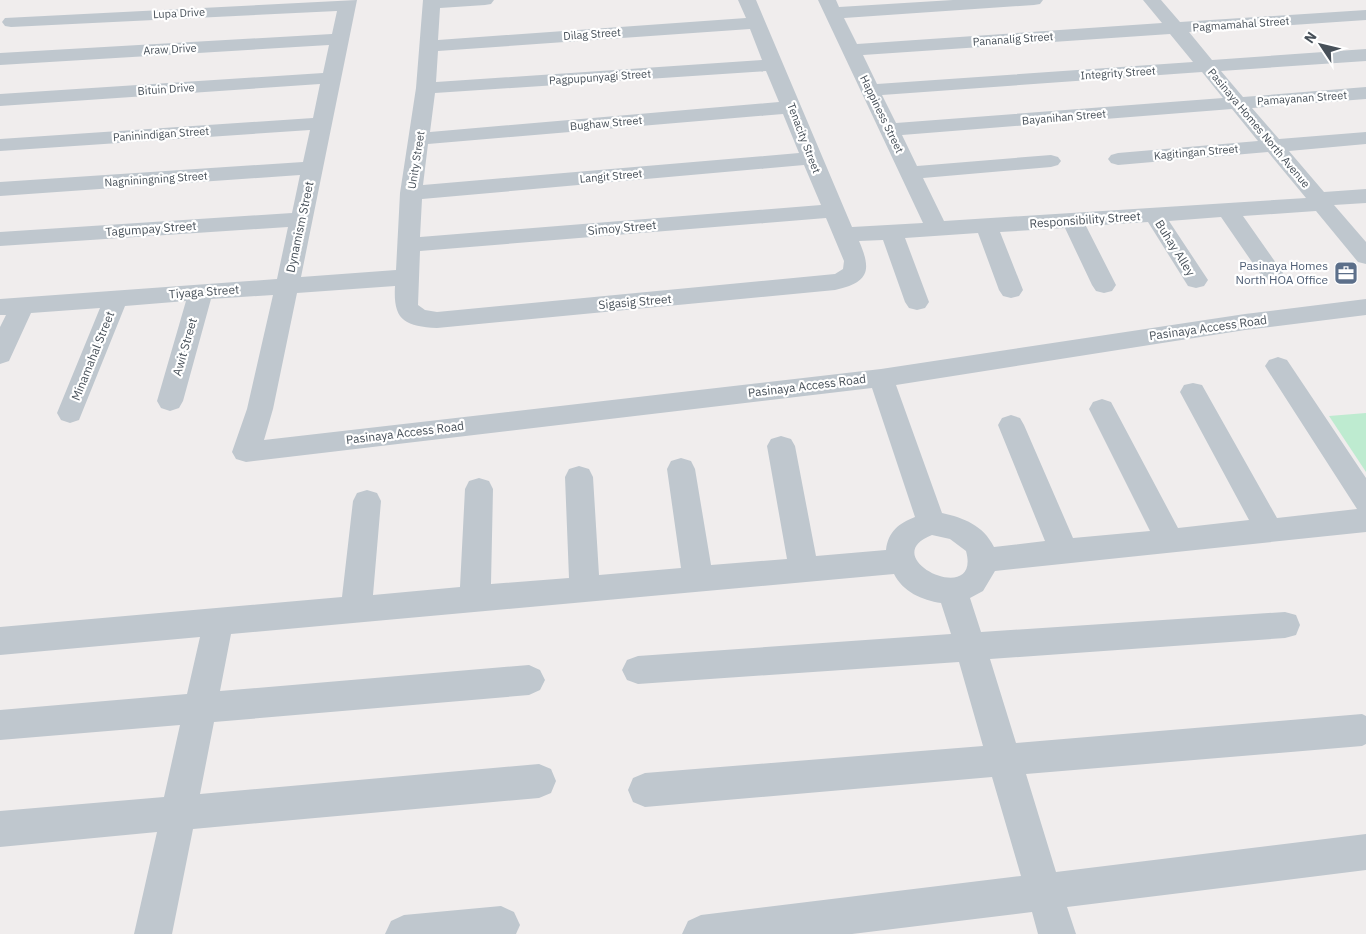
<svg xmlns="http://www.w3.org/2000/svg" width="1366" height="934" viewBox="0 0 1366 934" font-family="'IBM Plex Sans',sans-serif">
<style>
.green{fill:#beebd0}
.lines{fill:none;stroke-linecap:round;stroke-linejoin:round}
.minor{fill:#bfc7ce;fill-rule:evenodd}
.labels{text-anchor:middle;stroke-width:4.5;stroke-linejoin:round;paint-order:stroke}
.far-street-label{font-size:11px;fill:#475059;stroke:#fff}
.street-label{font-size:12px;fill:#475059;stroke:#fff}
.service-label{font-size:12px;fill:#4e5e75;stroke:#fff;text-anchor:end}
</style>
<rect width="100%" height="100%" fill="#f0eded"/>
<path class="green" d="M1366,413V472L1329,416Z"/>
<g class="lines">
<g class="minor">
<path d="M357,0L301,277L396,270L400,193L416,88L423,0H494L491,4L485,5L440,8L438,40L746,18L738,0H756L852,227L923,223L818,0H836L839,7L953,0H1043L1040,4L1034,5L844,18L857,44L1162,23L1143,0H1161L1180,22L1366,10V20L1189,32L1212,60L1366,49V61L1221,71L1243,97L1366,87V99L1252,108L1279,139L1366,132V144L1289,151L1324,192L1366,189V203L1334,205L1366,242V264L1358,262L1316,211L1243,216L1283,273L1279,278L1271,281L1263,278L1221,217L1169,221L1208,280L1204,286L1196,288L1188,286L1148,222L1086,226L1116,285L1112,291L1104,293L1096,291L1092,285L1065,228L1000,232L1023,290L1019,296L1011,298L1003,296L999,290L978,233L905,238L929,302L925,308L917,310L909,308L905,302L883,240L859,241C872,271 869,282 835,290L437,328C404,326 393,320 395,286L297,293L273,409L264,440L881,369L1245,314L1366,299V315L1245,330L896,385L942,513C964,518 983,525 994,547L1045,541L998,425L1002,418L1011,415L1020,418L1024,425L1073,538L1150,531L1089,409L1093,402L1102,399L1111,402L1178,528L1249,520L1180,392L1184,385L1193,383L1202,385L1277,518L1357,509L1265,366L1269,360L1278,357L1287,360L1366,478V532L995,571L983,591L970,598L981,632L1285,612L1296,615L1300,625L1296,635L1285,638L990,659L1016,743L1362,714L1366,716V744L1362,746L1026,774L1056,872L1366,834V870L1067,907L1076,934H1038L1032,912L852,934H682L688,921L701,915L1021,876L992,777L645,807L633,802L628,790L633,778L645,773L983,746L959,662L638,684L627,680L622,670L627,660L638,656L951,634L941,603C922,600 903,592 894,574L231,634L220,691L529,665L540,670L545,680L540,690L529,695L214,722L200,794L539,764L551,769L556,781L551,793L539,798L193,829L172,934H134L157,832L0,847V811L164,797L180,725L0,740V710L187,694L200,637L0,655V627L342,597L353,501L357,493L367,490L377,493L381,501L373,595L460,587L465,489L469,481L479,478L489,481L493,489L491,584L569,578L565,477L569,469L579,466L589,469L593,477L599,575L681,568L667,469L671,461L681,458L691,461L695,469L711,565L787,559L767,446L771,439L781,436L791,439L795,446L816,556L886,550C888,532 899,523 915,517L872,388L246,462L236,459L232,452L247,409L273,295L211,299L183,401L179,408L170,411L161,408L157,401L186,301L125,306L79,420L70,423L61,420L57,413L100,308L31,313L9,361L0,364V327L6,315H0V299L277,279L288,227L0,246V232L292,213L300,175L0,196V182L303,162L310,130L0,151V139L313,118L320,84L0,106V94L323,73L329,45L0,65V53L332,34L337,11L11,27L5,26L2,22L5,18ZM750,29L762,60L436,82L438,51ZM1170,34L1193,62L877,84L863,55ZM766,71L779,102L430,132L435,93ZM1202,72L1223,98L896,123L882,95ZM1232,109L1258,141L1118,153L1111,155L1108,159L1111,163L1118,165L1268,152L1306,198L944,221L923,178L1051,167L1058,165L1061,161L1058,157L1051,155L917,166L902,135ZM783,114L799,153L423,185L428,144ZM804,165L821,205L420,237L422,199ZM826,218L844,261L843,269L835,274L437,312L425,310L418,305L420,251ZM932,535L950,539L966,551C982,609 873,558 932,535Z"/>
<path d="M501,906L514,912L520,925L516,934H385L391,921L404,915Z"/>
</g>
</g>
<defs>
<g id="office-square" transform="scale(1.25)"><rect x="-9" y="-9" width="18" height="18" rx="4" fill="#5c6f8a" stroke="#fff"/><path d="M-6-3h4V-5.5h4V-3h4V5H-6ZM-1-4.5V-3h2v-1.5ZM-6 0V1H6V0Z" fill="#fff"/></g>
</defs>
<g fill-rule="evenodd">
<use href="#office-square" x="1346" y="273"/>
</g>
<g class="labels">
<g class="far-street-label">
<text transform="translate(179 13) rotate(-3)" y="4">Lupa Drive</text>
<text transform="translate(1241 24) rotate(-4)" y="4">Pagmamahal Street</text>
<text transform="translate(592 34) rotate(-4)" y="4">Dilag Street</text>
<text transform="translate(1013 39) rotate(-4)" y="4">Pananalig Street</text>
<text transform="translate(170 49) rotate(-3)" y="4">Araw Drive</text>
<text transform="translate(1118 73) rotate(-4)" y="4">Integrity Street</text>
<text transform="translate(600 77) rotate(-4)" y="4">Pagpupunyagi Street</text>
<text transform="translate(166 89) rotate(-4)" y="4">Bituin Drive</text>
<text transform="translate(1302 98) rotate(-4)" y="4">Pamayanan Street</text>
<text transform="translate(882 114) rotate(64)" y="4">Happiness Street</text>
<text transform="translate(1064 117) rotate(-5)" y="4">Bayanihan Street</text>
<text transform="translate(606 123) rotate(-5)" y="4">Bughaw Street</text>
<text transform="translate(1259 128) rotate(50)" y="4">Pasinaya Homes North Avenue</text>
<text transform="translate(161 134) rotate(-4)" y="4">Paninindigan Street</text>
<text transform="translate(804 138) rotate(69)" y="4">Tenacity Street</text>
<text transform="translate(1196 152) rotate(-5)" y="4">Kagitingan Street</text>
<text transform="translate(416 160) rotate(-81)" y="4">Unity Street</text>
<text transform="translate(611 176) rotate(-5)" y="4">Langit Street</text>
<text transform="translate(156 179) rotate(-4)" y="4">Nagniningning Street</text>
</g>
<g class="street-label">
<text transform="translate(1085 220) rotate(-4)" y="4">Responsibility Street</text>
<text transform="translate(300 227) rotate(-78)" y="4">Dynamism Street</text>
<text transform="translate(622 228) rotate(-5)" y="4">Simoy Street</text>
<text transform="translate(151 229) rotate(-4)" y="4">Tagumpay Street</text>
<text transform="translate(1175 248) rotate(58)" y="4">Buhay Alley</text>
<text transform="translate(204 292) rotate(-4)" y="4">Tiyaga Street</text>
<text transform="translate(635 302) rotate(-5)" y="4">Sigasig Street</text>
<text transform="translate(1208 328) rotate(-8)" y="4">Pasinaya Access Road</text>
<text transform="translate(185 347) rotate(-74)" y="4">Awit Street</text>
<text transform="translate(93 356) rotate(-68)" y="4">Minamahal Street</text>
<text transform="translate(807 386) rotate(-7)" y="4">Pasinaya Access Road</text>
<text transform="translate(405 433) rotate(-7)" y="4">Pasinaya Access Road</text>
</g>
<g class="service-label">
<text x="1328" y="270">Pasinaya Homes<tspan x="1328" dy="14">North HOA Office</tspan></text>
</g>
</g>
<g transform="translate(1321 45) rotate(305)" stroke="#ffffff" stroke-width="4" paint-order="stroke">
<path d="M0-4L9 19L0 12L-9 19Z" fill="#475059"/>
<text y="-8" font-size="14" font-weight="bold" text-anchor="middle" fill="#475059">N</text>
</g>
</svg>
